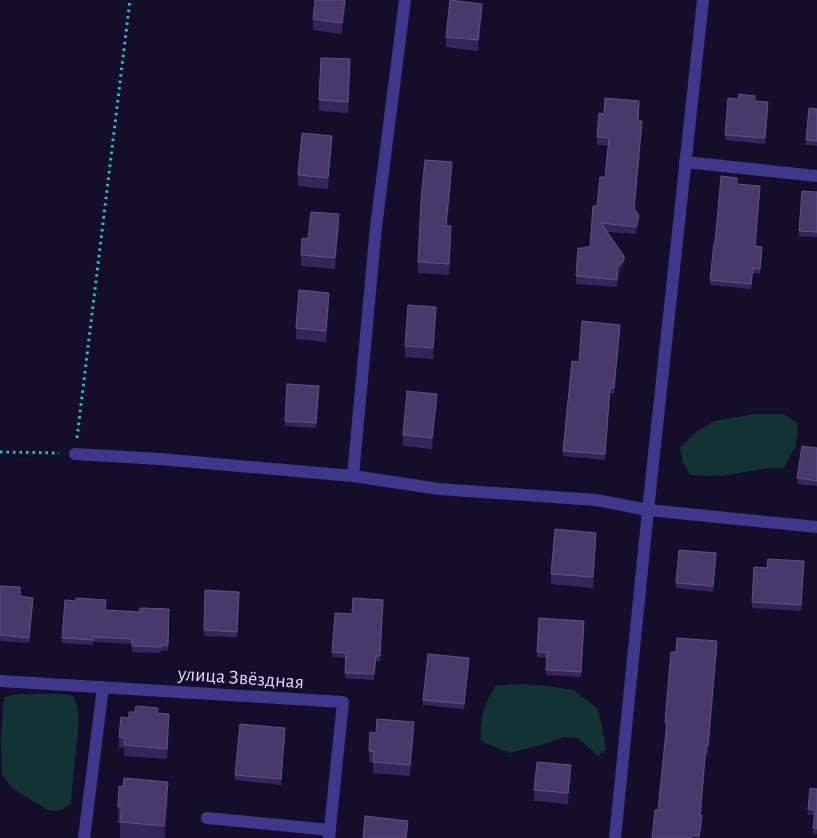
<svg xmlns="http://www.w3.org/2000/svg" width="817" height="838" viewBox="0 0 817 838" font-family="'Alegreya Sans',sans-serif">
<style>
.green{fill:#113334}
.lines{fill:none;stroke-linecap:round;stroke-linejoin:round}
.path{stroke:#26c0c4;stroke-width:3;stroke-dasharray:2.5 4;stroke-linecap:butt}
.minor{stroke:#40368c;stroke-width:12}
.wall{fill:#352659}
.shaded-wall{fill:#20153e}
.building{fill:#47396a;stroke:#5f5282}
.labels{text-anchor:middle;stroke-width:4.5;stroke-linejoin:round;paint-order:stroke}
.street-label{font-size:20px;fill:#dfd7ff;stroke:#150e2a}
</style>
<rect width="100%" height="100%" fill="#150e2a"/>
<g class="green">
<path d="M755,414H783L798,423L796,445L784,468H767L721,476L690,475L683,463L680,448L696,432L715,421Z"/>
<path d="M517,684L547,686L573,690L597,708L602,725L606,749L598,756L578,738L564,737L542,745L509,753L481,741C481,716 482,707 496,686Z"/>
<path d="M18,694H61L74,696C82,716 77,739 75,760C73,774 72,789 71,804L59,811L48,810L13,789L2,775L1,740L4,697Z"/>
</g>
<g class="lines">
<g class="path">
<path d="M77,438L130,0"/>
<path d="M0,452L59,453"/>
</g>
<g class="minor">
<path d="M685,162L817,176"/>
<path d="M75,454L160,459L353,476L439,489L596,500L648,510L817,527"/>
<path d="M353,476L376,227L405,0"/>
<path d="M0,681L343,702L329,838"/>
<path d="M207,818L330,830"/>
<path d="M84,838L103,687"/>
<path d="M615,838L648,510L703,0"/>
</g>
</g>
<g class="wall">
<path d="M346,0L342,34L313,30V19Z"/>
<path d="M482,15L478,51L446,47V37Z"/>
<path d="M350,70L348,113L319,111V100Z"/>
<path d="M755,101L768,108L765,144L725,140V135Z"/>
<path d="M639,109L638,121L642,129L635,209L639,224L636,234L607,232L624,268L618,276L617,287L576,284V276L585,248L590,247L597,206L605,177L608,146L597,145V137L604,114Z"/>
<path d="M817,109V146L806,145V140Z"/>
<path d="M332,147L328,189L298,186V175Z"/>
<path d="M452,173L447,226L451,237L449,275L418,273V262Z"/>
<path d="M737,184L760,192L755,246L762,252L760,274L753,273L751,289L710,285V280L715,243Z"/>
<path d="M817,192V237L799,236V231Z"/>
<path d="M339,225L335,269L301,266V255L308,239Z"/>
<path d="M329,303L326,342L296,339V328Z"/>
<path d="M436,318L433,359L405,357V346Z"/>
<path d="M620,330L614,394L610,393L605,460L563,456V451L579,362Z"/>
<path d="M319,386L316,428L285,426V421Z"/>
<path d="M437,405L432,449L403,446V435Z"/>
<path d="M817,448V486L797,484V478Z"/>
<path d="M596,543L593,588L551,584V574Z"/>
<path d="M716,559L713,592L676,588V583Z"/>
<path d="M804,561L801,611L752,608V602Z"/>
<path d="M0,586L33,603L29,643L0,641Z"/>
<path d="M205,590L239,592L237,637L204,636Z"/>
<path d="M383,600L380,662L376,661L374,680L345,678L346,658L332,657V652L352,614Z"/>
<path d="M169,609L168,651L161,650V653L132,652V644L93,642V645L62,643V638L105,610L140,612Z"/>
<path d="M584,626L581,677L546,675L547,658L537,657V652Z"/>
<path d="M717,650L708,755L706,754L701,815L702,824L700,838H652L658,810L666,731L665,722L676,652Z"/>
<path d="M469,663L464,709L423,705V700Z"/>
<path d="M158,713L169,725L167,759L124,756V748H119V737Z"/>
<path d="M376,733H414L410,776L373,773V762H369V751Z"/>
<path d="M285,734L281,785L235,780V775Z"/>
<path d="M571,776L568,804L534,801V790Z"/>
<path d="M817,789V834H813L814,815H808V809Z"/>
<path d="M168,798L165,838H120V823H118V807Z"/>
</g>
<g class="shaded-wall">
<path d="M345,0H346L342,34V23Z"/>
<path d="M482,4V15L478,51V40Z"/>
<path d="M350,59V70L348,113V102Z"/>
<path d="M642,121V129L634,216V208Z"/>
<path d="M332,136V147L328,189V178Z"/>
<path d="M452,162V173L446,237V226Z"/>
<path d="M339,214V225L335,269V258Z"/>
<path d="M639,216V224L636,234V227Z"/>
<path d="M451,226V237L449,275V264Z"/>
<path d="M624,260V268L618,276L617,287L618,268Z"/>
<path d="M329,293V303L326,342V331Z"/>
<path d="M436,307V318L433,359V348Z"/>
<path d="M620,325V330L614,394V388Z"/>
<path d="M610,388V393L605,460V454Z"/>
<path d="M437,394V405L432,449V438Z"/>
<path d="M596,533V543L593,588V577Z"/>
<path d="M717,641V650L708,755V746Z"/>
<path d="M169,714V725L167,759V749Z"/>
<path d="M414,722V733L410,776V765Z"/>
<path d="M706,746V754L700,823V815Z"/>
<path d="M571,765V776L568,804V793Z"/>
<path d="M168,782V798L164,838V826Z"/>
<path d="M702,815V824L700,838H699Z"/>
</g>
<g class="building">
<path d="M315,0H345L342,23L313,19Z"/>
<path d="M450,0L482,4L478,40L446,37Z"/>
<path d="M321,58L350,59L348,102L319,100Z"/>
<path d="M739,94L755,96V101L768,102L765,138L725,135L728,98L738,99Z"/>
<path d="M605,98L639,101L638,121H642L634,208L639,216L636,227L601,223L624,256V260L618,268L617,280L576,276L578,248H585V247H590L593,206H597L600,177H605L609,138L597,137L599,113L604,114Z"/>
<path d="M809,108L817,109V141L806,140Z"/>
<path d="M302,133L332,136L328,178L298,175Z"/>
<path d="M425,160L452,162L446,226H451L449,264L418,262L421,200Z"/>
<path d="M721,176L737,178V184L760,186L755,246L762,247L760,269L753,268L751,284L710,280L714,243H715Z"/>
<path d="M802,191L817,192V232L799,231Z"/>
<path d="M311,212L339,214L335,258L301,255L302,238L308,239Z"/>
<path d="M299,290L329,293L326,331L296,328Z"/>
<path d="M408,305L436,307L433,348L405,346Z"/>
<path d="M582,321L620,325L614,388H610L605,454L563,451L572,361L579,362Z"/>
<path d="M287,384L319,386L316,423L285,421Z"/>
<path d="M407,391L437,394L432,438L403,435Z"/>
<path d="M802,446L817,448V481L797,478Z"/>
<path d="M555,529L596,533L593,577L551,574Z"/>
<path d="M679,550L716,553L713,586L676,583Z"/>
<path d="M768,559L804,561L801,605L752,602L754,567L767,568Z"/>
<path d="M0,586L20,587V596L33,598L29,638L0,635Z"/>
<path d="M205,590L239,592L237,632L204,630Z"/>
<path d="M76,598L106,600L105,610L140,612V608L169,609L168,645H161V647L132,646V639L93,637V640L62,638L65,600L76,601Z"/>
<path d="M353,598L383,600L380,656H376L374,674L345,673L346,653L332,652L335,613L352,614Z"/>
<path d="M539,618L584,621L581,672L546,670L547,652H537Z"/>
<path d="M677,638L717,641L708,746H706L700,815H702L699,836L691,835V838H652L655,810H658L667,722H665L671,652H676Z"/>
<path d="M428,654L469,658L464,704L423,700Z"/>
<path d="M136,706L158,708L157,713L169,714L167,749L124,745L125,738L119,737L121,717L129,718V712H135Z"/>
<path d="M377,719L414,722L410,765L373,762L374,752L369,751L370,732L376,733Z"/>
<path d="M240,724L285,728L281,779L235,775Z"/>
<path d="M537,762L571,765L568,793L534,790Z"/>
<path d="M124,778L168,782L164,826L120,822L122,807H118L119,786L123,787Z"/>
<path d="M810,788L817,789V829L813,828L815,810L808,809Z"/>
<path d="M365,816L408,821L406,838H363Z"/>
</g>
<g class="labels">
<g class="street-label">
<text transform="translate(241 677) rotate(4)" y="7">улица Звёздная</text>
</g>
</g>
</svg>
